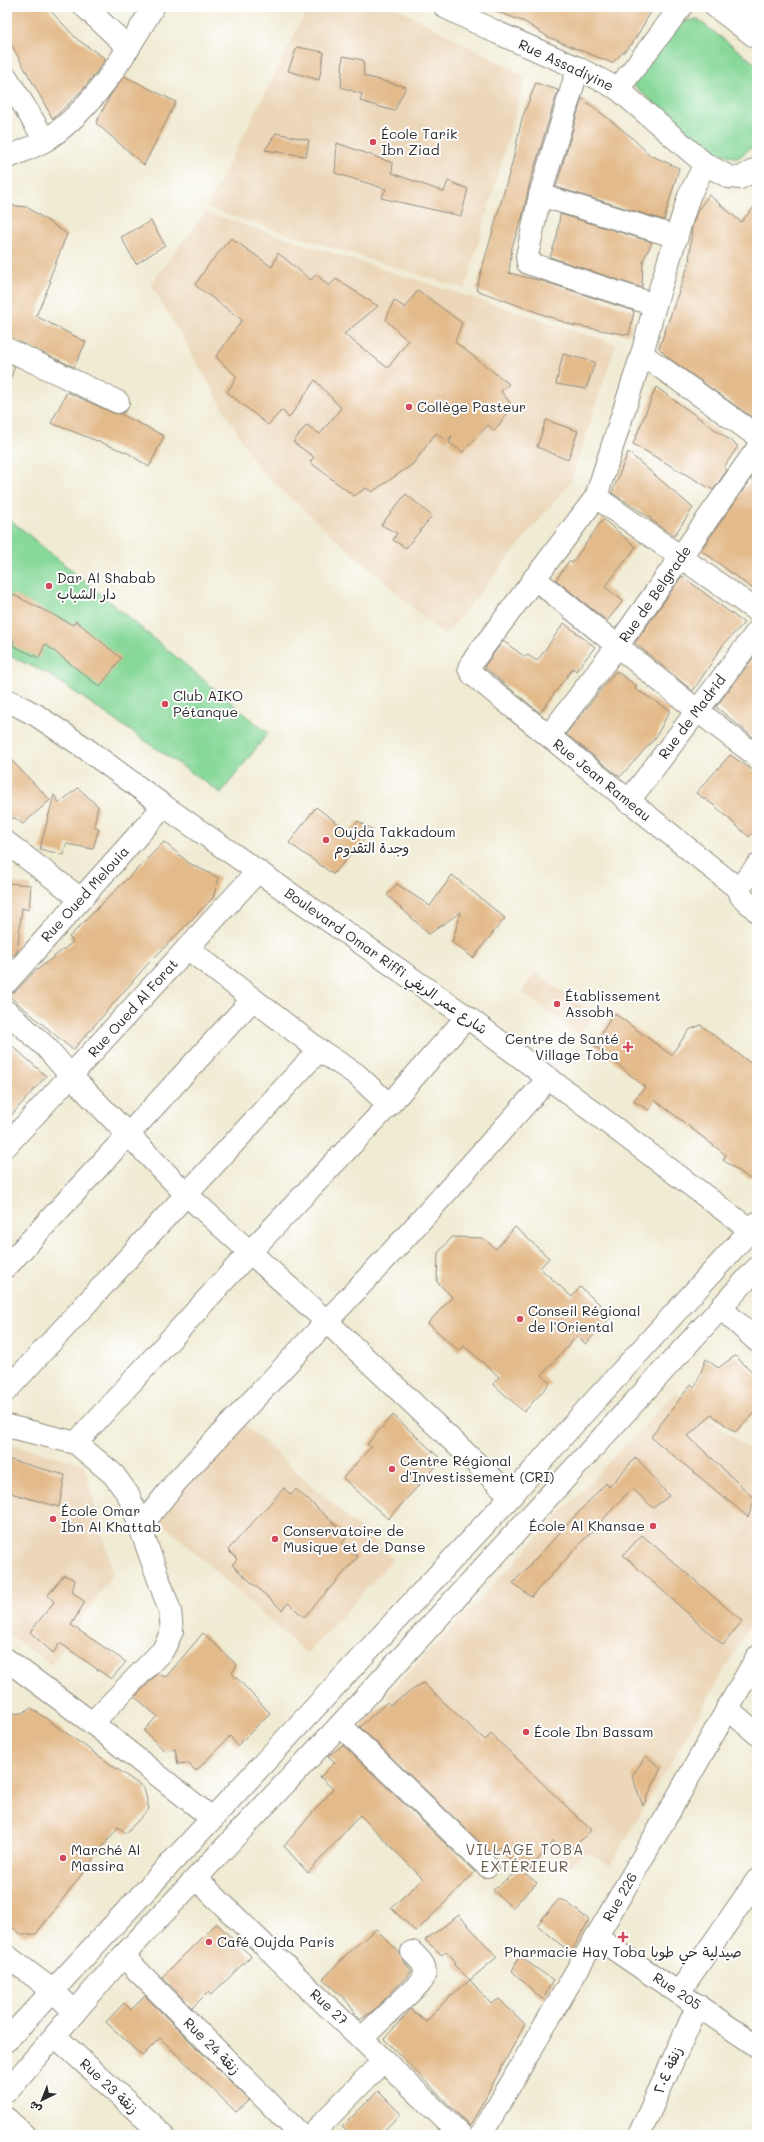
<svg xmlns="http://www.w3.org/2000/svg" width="764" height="2142" viewBox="0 0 764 2142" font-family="Mali,'Playpen Sans Arabic',sans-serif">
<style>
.built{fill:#ecd7ba}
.green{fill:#87d899;stroke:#598262}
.building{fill:#e3ba8a}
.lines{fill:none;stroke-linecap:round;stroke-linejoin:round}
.minor-casing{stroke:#8e8b7f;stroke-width:24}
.major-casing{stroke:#8e8b7f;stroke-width:24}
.minor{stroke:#fff;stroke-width:22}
.major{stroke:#fff;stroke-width:22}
.poi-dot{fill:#d1495b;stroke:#fff;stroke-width:1.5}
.labels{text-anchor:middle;stroke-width:4;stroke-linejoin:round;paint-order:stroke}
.street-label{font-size:14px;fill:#2b2b2b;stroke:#fff}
.poi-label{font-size:14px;fill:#2b2b2b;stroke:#fff;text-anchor:start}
.neighbourhood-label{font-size:15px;letter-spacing:1px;fill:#6b5d4c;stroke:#fff}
</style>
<rect width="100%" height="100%" fill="#fff"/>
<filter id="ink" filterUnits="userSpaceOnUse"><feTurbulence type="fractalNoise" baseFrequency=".025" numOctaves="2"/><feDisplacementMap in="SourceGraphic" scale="8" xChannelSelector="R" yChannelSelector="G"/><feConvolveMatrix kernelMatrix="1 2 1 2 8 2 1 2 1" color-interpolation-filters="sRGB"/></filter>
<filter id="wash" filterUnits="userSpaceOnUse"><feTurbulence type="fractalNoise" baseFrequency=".012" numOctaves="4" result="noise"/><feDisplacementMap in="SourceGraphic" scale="16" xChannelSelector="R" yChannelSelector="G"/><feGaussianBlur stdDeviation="0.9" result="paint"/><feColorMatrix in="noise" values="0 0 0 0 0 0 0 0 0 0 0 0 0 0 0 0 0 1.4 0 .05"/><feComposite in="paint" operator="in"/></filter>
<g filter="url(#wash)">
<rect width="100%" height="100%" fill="#f0ebd3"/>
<g class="built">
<path d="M309,7H395L526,77L465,289L206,208Z"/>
<path d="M205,212L616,344L571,481L445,636L259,470L151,284Z"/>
<path d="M535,972L593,1015L579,1035L522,992Z"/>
<path d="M675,1392L757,1456V1613L668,1768L610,1865L585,1852L567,1868L386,1695L482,1597Z"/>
<path d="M244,1424L393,1559L307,1654L158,1519Z"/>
<path d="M7,1443L84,1464L113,1573L51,1665L7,1633Z"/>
</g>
<g class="green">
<path d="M697,19L757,65V143L738,158L705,149L629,81L673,24Z"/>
<path d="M7,517L268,733L221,793L47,673L7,655Z"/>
</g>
<g id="blocks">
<g class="building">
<path d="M7,7H47L78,40L106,59L84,88L53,119L7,37Z"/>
<path d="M490,7H654L632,44L612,63L548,37L525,22L490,9Z"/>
<path d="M297,47L324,52L319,80L288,71Z"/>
<path d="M343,56L363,60L364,76L406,87L394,111L360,101L362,94L341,87Z"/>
<path d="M124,76L176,102L144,165L96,123L110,96Z"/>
<path d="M536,83L558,90L530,182L522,218L512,247L509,273L542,281L634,311L629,335L572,325L476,290L513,160L522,118Z"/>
<path d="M582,98L629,135L650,155L679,168L664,220L556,187Z"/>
<path d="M276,133L309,140L306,156L265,150Z"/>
<path d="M337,143L393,163L392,173L444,192L448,181L468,189L461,216L381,198L386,189L335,173Z"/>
<path d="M709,195L741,222L757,204V421L670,359L659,348L689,263L692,227L697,211Z"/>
<path d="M7,205L27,207L67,234L49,280L51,281L36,316L86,342L74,367L7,337Z"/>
<path d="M560,214L652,242L643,261L642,288L550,257L557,237Z"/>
<path d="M151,221L165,245L136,264L121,237Z"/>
<path d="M231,238L272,267L278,253L311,280L316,274L329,286L336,279L378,306L344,334L388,368L408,341L386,320L394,300L405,308L418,290L462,323L455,342L509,384L501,391L513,407L494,431L488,425L463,452L449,443L452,436L446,441L436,433L413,464L372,492L366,488L354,496L310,462L314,457L293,442L307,425L320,434L341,408L315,380L289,418L282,410L268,425L227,392L237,377L216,357L242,320L195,285L209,264Z"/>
<path d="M563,354L595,362L586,389L556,384Z"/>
<path d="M7,363L15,366L10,380H7Z"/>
<path d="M656,387L738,446L724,467L727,470L713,490L633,444Z"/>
<path d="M67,392L113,413L121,414L164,436L149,467L128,453L51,423Z"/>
<path d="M546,420L578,431L568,460L537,447Z"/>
<path d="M628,452L693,508L674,536L650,519L651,518L612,493Z"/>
<path d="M757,471V592L701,550Z"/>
<path d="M406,494L432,516L406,548L393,540L397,533L381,525Z"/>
<path d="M603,519L636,547L605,587L623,601L607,621L556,580L569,561L572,563Z"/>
<path d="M682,576L744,623L723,645L693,691L635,643Z"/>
<path d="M12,594L73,625L76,621L121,658L100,687L45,644L39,658L12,645L14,641L7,637V605Z"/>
<path d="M564,623L595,647L576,671L573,668L540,713L484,667L503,641L525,657L528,655L537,661Z"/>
<path d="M757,653V740L716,707Z"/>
<path d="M616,671L637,686L635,689L670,710L656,737L620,777L566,734Z"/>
<path d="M730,755L757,773V828L749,837L715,806L696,793Z"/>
<path d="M7,756L50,800L23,824L15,818L7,819Z"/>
<path d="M78,788L98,806L94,826L99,828L93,849L66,844L64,855L40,849L54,795L59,803Z"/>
<path d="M316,807L349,832L358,821L373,830L333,874L289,843Z"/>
<path d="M164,842L189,863L219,878L213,898L146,966L73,1050L8,995L16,991L33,973L73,942L69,937Z"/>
<path d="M452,875L505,918L473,958L452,942L461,912L429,934L387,895L397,884L430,906Z"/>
<path d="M7,883L31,885L29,910L22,908L17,952L15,955L7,954Z"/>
<path d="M614,1013L671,1055L689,1030L701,1025L757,1068V1168L750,1179L723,1160L726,1155L655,1100L649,1110L633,1101L645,1087L594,1045Z"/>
<path d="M7,1041L46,1076L7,1120Z"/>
<path d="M515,1227L549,1258L540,1268L572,1297L580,1287L612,1315L586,1344L577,1336L542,1375L550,1383L524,1412L493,1384L499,1377L464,1346L459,1351L428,1323L452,1297L437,1282L438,1253L452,1237L483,1238L496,1249Z"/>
<path d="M735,1356L757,1376V1411L735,1432L712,1415L688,1436L755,1499L748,1517L651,1437L691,1384L695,1387L706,1359L718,1368Z"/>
<path d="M393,1415L442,1460L388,1519L343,1478L371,1447L367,1444Z"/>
<path d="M636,1457L669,1496L653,1508L632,1488L531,1597L513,1583L606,1483L609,1487Z"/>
<path d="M7,1459L65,1475L59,1507L7,1492Z"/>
<path d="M284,1488L291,1495L296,1489L348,1536L342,1543L358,1557L304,1617L288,1603L282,1610L232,1565L237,1559L228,1550Z"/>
<path d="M642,1535L742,1621L723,1645L623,1555Z"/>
<path d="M64,1575L75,1580L72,1592L85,1602L71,1625L126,1662L111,1679L60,1643L53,1653L30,1632L54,1602L48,1595Z"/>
<path d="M203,1633L237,1665L232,1673L270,1713L237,1746L230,1736L196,1771L188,1763L178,1764L175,1749L165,1751L144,1731L157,1716L135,1697L157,1674L166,1677Z"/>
<path d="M423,1683L485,1740L491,1734L591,1830L567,1854L553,1841L526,1874L537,1883L512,1908L493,1890L520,1869L499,1847L492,1854L360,1727L387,1702L390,1705Z"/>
<path d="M31,1708L144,1788L149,1809L126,1833L118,1827L36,1934L22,1935L7,1923V1714L22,1713Z"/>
<path d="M343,1745L475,1872L416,1932L391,1908L423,1879L360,1815L308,1873L284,1846L333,1789L320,1777L335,1762L328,1756Z"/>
<path d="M646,1756L661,1768L643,1806L632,1776Z"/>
<path d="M558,1900H564L589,1920L571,1953L537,1925Z"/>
<path d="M459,1915L497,1957L470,1980L453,1964L456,1962L446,1951L442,1955L425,1940Z"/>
<path d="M216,1923L251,1956L211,1995L208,1992L192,2008L162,1977Z"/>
<path d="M376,1929L400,1953L403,1961L412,1971L375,2009L360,2020L346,2000L323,1979L351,1950Z"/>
<path d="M519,1956L553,1980L543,2000L512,1971Z"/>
<path d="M470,1980L491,2004L499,1999L525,2024L470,2126L384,2039L411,2009L426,2022L446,2000Z"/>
<path d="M145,1996L249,2100L236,2112L160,2038L142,2056L106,2022L124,2003L131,2010Z"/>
<path d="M378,2091L401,2114L379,2135H351L342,2127Z"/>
</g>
</g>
</g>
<g filter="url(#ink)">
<use href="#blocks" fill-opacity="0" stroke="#8e8b7f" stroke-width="1"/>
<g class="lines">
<g class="minor-casing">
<g id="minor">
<path d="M85,7L129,48"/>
<path d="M445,7L498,33L578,68L618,89L705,164L729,177L740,178L757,169"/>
<path d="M716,7L757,38"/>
<path d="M741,26L748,7"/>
<path d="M578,68L540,195L527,256L528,263L655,305"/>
<path d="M7,78L45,140"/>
<path d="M618,89L681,7"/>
<path d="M7,158C20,152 34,147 46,140C94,108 125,55 153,7"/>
<path d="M705,164L689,196L655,305L642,354L596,497L472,662L469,668L473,675L732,884L739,888"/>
<path d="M540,195L677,237"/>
<path d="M7,349L118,402"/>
<path d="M642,354L757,436"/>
<path d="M596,497L757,611"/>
<path d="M534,578C608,637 680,700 757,756"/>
<path d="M7,700L36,715L85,748L164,806L467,1017L757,1235"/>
<path d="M549,736L618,645L757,449"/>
<path d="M628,802L757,632"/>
<path d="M7,843L81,899"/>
<path d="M739,888L741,896L757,911"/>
<path d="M739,888L757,866"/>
<path d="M187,948L319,1050L356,1074L389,1105"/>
<path d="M7,982L164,806"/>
<path d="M7,1012L46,1047L71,1076L187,1195L326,1321L511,1496"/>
<path d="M7,1145L258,871"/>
<path d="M7,1266L253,999"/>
<path d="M721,1308L757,1341"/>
<path d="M7,1390L319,1050"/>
<path d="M7,1426L76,1443L114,1475L129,1496L170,1611L172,1631L163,1650L92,1723"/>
<path d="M76,1443L249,1253L389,1105L467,1017"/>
<path d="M141,1526L176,1482L403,1240L549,1078"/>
<path d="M7,1660L92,1723L213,1819"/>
<path d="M727,1708L757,1734"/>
<path d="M340,1725L487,1866"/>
<path d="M197,1879C284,1966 373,2049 461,2135"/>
<path d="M596,1937L757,2046"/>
<path d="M7,1956L52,1990L75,2012"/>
<path d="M123,1956L301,2135"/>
<path d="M679,1992L757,1880"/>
<path d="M55,2036L163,2135"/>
<path d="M362,2038L422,1981C429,1967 422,1962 412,1952"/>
<path d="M7,2119L24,2135"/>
<path d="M311,2135L384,2060"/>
<path d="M481,2135L669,1812L757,1657"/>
<path d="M639,2135L698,2005"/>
</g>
</g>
<g class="major-casing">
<g id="major">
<path d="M7,2040L511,1496L569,1429L757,1223"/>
<path d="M7,2091L123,1956L340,1725L757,1268"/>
</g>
</g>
<use href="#minor" class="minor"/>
<use href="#major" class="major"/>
</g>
</g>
<g class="poi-dot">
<circle cx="373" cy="142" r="4"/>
<circle cx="409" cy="407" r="4"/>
<circle cx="49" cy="586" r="4"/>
<circle cx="165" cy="704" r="4"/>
<circle cx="326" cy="840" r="4"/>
<circle cx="557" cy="1004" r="4"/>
<path d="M626 1041h4v4h4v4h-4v4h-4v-4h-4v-4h4z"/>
<circle cx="520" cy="1319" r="4"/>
<circle cx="392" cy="1469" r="4"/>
<circle cx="53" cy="1519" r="4"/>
<circle cx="653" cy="1526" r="4"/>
<circle cx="275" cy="1539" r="4"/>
<circle cx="526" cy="1732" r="4"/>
<circle cx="63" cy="1858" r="4"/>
<path d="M621 1931h4v4h4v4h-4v4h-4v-4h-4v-4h4z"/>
<circle cx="209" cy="1942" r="4"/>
</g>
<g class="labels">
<g class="street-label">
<text transform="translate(566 65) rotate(25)" y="5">Rue Assadiyine</text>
<text transform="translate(655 594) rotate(-55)" y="5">Rue de Belgrade</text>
<text transform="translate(692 717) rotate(-53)" y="5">Rue de Madrid</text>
<text transform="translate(602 780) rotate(39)" y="5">Rue Jean Rameau</text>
<text transform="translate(85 894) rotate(-48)" y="5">Rue Oued Melouia</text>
<text transform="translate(386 961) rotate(35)" y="5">Boulevard Omar Riffi شارع عمر الريفي</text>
<text transform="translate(133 1008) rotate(-48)" y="5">Rue Oued Al Forat</text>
<text transform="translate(620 1897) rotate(-60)" y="5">Rue 226</text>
<text transform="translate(677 1991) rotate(34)" y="5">Rue 205</text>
<text transform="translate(329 2007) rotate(43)" y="5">Rue 27</text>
<text transform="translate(212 2046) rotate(45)" y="5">Rue 24 زنقة</text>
<text transform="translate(668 2070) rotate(-66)" y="5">زنقة ٢٠٤</text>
<text transform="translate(109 2086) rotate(43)" y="5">Rue 23 زنقة</text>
</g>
<g class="poi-label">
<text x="381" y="139">École Tarik<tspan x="381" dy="16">Ibn Ziad</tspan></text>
<text x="417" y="412">Collège Pasteur</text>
<text x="57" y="583">Dar Al Shabab<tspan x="57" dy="16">دار الشباب</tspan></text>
<text x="173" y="701">Club AIKO<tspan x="173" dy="16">Pétanque</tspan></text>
<text x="334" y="837">Oujda Takkadoum<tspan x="334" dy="16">وجدة التقدوم</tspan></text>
<text x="565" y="1001">Établissement<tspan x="565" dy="16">Assobh</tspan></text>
<text x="619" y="1044" text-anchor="end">Centre de Santé<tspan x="619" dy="16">Village Toba</tspan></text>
<text x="528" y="1316">Conseil Régional<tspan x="528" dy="16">de l'Oriental</tspan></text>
<text x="400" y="1466">Centre Régional<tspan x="400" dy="16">d'Investissement (CRI)</tspan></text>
<text x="61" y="1516">École Omar<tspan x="61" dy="16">Ibn Al Khattab</tspan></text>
<text x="645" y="1531" text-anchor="end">École Al Khansae</text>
<text x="283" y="1536">Conservatoire de<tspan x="283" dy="16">Musique et de Danse</tspan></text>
<text x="534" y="1737">École Ibn Bassam</text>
<text x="71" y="1855">Marché Al<tspan x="71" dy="16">Massira</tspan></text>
<text x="217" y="1947">Café Oujda Paris</text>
<text x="623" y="1957" text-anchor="middle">Pharmacie Hay Toba صيدلية حي طوبا</text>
</g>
<g class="neighbourhood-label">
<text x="525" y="1855">VILLAGE TOBA<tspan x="525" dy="17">EXTÉRIEUR</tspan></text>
</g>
</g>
<rect width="764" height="2142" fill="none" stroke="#fff" stroke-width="24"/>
<g transform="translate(42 2100) rotate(223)" stroke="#ffffff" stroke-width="3" paint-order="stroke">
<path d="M0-3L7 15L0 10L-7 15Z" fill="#2b2b2b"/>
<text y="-6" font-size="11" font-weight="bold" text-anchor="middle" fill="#2b2b2b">ش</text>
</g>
</svg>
